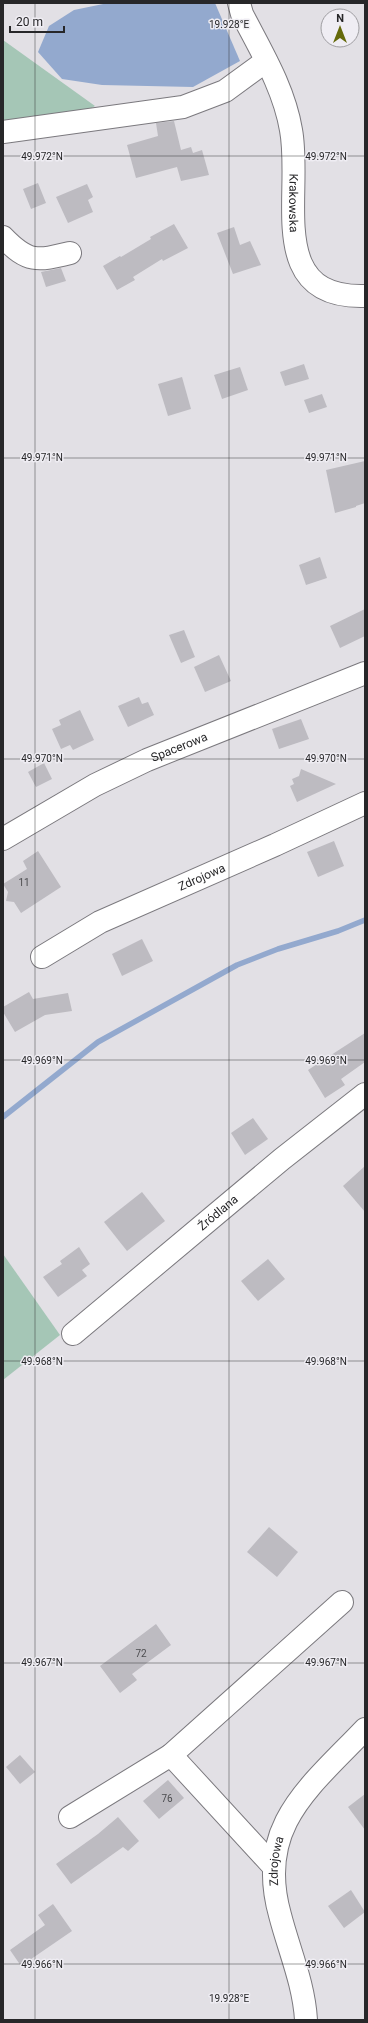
<svg xmlns="http://www.w3.org/2000/svg" width="368" height="2023" viewBox="0 0 368 2023" font-family="Roboto,sans-serif">
<style>
.green{fill:#a5c6b6}
.water{fill:#93a9ce}
.lines{fill:none;stroke-linecap:round;stroke-linejoin:round}
.stream{stroke:#93a9ce;stroke-width:5.5}
.building{fill:#bdbbc1}
.minor-casing{stroke:#7b797e;stroke-width:24}
.minor{stroke:#fff;stroke-width:22}
.ticks{fill:none;stroke:#272729;stroke-width:1;stroke-opacity:0.45}
.labels{text-anchor:middle;stroke-width:3;stroke-linejoin:round;paint-order:stroke}
.number-label{font-size:10px;fill:#4c4c4f}
.street-label{font-size:12px;fill:#272729;stroke:#efedf3}
.ticks-label{font-size:10px;text-anchor:middle;fill:#272729;stroke:#efedf3;stroke-width:3;stroke-linejoin:round;paint-order:stroke}
</style>
<rect width="100%" height="100%" fill="#e2e0e5"/>
<g class="green">
<path d="M3,40L95,106L68,122L3,135Z"/>
<path d="M3,1254L60,1335L3,1380Z"/>
</g>
<path class="water" d="M108,3H215L240,61L193,87L102,85L62,79L38,52L49,26L74,10Z"/>
<g class="lines">
<path class="stream" d="M3,1117L98,1042L237,965L278,949L338,931L365,920"/>
</g>
<g class="building">
<path d="M174,121L181,150L191,147L193,153L202,150L209,175L181,181L177,167L136,178L127,145L158,136L156,123Z"/>
<path d="M38,183L46,203L31,209L23,189Z"/>
<path d="M87,184L93,197L88,200L93,212L68,223L56,197Z"/>
<path d="M174,224L188,248L163,261L162,259L133,277L135,280L117,290L103,266L120,256L121,257L151,239L150,237Z"/>
<path d="M234,227L240,245L250,241L261,265L233,274L217,233Z"/>
<path d="M61,268L66,281L46,287L41,272Z"/>
<path d="M304,364L309,379L285,386L280,372Z"/>
<path d="M240,367L248,390L222,399L214,375Z"/>
<path d="M182,377L191,409L168,416L158,384Z"/>
<path d="M322,394L327,407L309,413L304,400Z"/>
<path d="M365,461V503L356,506V507L335,513L326,470Z"/>
<path d="M320,557L327,578L306,585L299,565Z"/>
<path d="M365,609V636L340,648L330,626Z"/>
<path d="M184,630L195,657L181,663L169,635Z"/>
<path d="M219,655L231,681L205,692L194,667Z"/>
<path d="M139,697L142,704L148,702L154,715L128,727L118,706Z"/>
<path d="M80,710L94,740L73,750L70,745L61,749L52,729L61,725L59,720Z"/>
<path d="M301,719L309,739L279,749L272,729Z"/>
<path d="M44,763L52,779L36,787L28,772Z"/>
<path d="M301,769L336,784L297,802L290,786L294,784L292,779L299,776Z"/>
<path d="M334,841L344,866L318,877L307,852Z"/>
<path d="M38,851L61,887L21,913L14,902L6,901L8,892L3,884L27,869L23,861Z"/>
<path d="M142,939L153,961L122,976L112,954Z"/>
<path d="M29,992L33,999L68,993L72,1011L45,1015L15,1032L3,1012V1007Z"/>
<path d="M365,1033V1062L341,1079L345,1085L325,1098L308,1070Z"/>
<path d="M253,1118L268,1139L245,1155L231,1133Z"/>
<path d="M365,1166V1212L343,1186Z"/>
<path d="M142,1192L165,1221L127,1251L104,1222Z"/>
<path d="M79,1247L90,1264L82,1270L87,1276L58,1297L43,1277L62,1264L60,1261Z"/>
<path d="M268,1259L285,1279L258,1301L241,1281Z"/>
<path d="M269,1527L298,1552L277,1577L247,1552Z"/>
<path d="M156,1624L171,1645L132,1674L137,1680L120,1693L100,1666Z"/>
<path d="M20,1755L35,1772L20,1784L6,1767Z"/>
<path d="M168,1780L184,1798L159,1819L143,1801Z"/>
<path d="M365,1794V1830L348,1807Z"/>
<path d="M118,1817L139,1841L128,1851L123,1847L71,1884L56,1864L98,1834Z"/>
<path d="M351,1890L365,1912L344,1928L328,1906Z"/>
<path d="M53,1904L72,1931L21,1966L10,1950L45,1925L38,1915Z"/>
</g>
<g class="lines">
<g class="minor-casing">
<g id="minor">
<path id="s1" d="M239,3L242,14C261,51 284,88 291,130C303,194 264,299 365,296"/>
<path d="M3,132L183,107L225,91L266,61"/>
<path d="M3,237C28,263 37,261 70,253"/>
<path id="s2" d="M3,839L95,785L147,760L365,673"/>
<path id="s3" d="M42,957L100,922L275,845L365,803"/>
<path id="s4" d="M73,1334L282,1159L365,1094"/>
<path d="M171,1755L342,1602"/>
<path d="M70,1817L171,1755L273,1866"/>
<path id="s5" d="M306,2020C304,1984 289,1950 280,1915C255,1826 310,1787 365,1729"/>
</g>
</g>
<use href="#minor" class="minor"/>
</g>
<path class="ticks" d="M35,3V2020M229,3V2020M3,156H365M3,458H365M3,759H365M3,1060H365M3,1361H365M3,1663H365M3,1964H365"/>
<g class="labels">
<g class="number-label">
<text x="24" y="886">11</text>
<text x="141" y="1657">72</text>
<text x="167" y="1802">76</text>
</g>
<g class="street-label">
<text dy="4" stroke="none"><textPath href="#s1" startOffset="211">Krakowska</textPath></text>
<text dy="4" stroke="none"><textPath href="#s2" startOffset="199">Spacerowa</textPath></text>
<text dy="4" stroke="none"><textPath href="#s3" startOffset="179">Zdrojowa</textPath></text>
<text dy="4" stroke="none"><textPath href="#s4" startOffset="189">Źródlana</textPath></text>
<text dy="4" stroke="none"><textPath href="#s5" startOffset="163">Zdrojowa</textPath></text>
</g>
</g>
<g class="ticks-label">
<text x="229" y="28">19.928°E</text>
<text x="42" y="160">49.972°N</text>
<text x="326" y="160">49.972°N</text>
<text x="42" y="461">49.971°N</text>
<text x="326" y="461">49.971°N</text>
<text x="42" y="762">49.970°N</text>
<text x="326" y="762">49.970°N</text>
<text x="42" y="1064">49.969°N</text>
<text x="326" y="1064">49.969°N</text>
<text x="42" y="1365">49.968°N</text>
<text x="326" y="1365">49.968°N</text>
<text x="42" y="1666">49.967°N</text>
<text x="326" y="1666">49.967°N</text>
<text x="42" y="1968">49.966°N</text>
<text x="326" y="1968">49.966°N</text>
<text x="229" y="2002">19.928°E</text>
</g>
<rect width="368" height="2023" fill="none" stroke="#272729" stroke-width="8"/>
<g transform="translate(340 28)"><circle r="19" fill="#efedf3" stroke="#9f9ea2"/>
<path d="M0-3L7 15L0 10L-7 15Z" fill="#64690a"/>
<text y="-6" font-size="11" font-weight="bold" text-anchor="middle" fill="#272729">N</text>
</g>
<path d="M10 26v6h54v-6" fill="none" stroke="#272729" stroke-width="2"/>
<text x="16" y="26" font-size="12" fill="#272729" stroke="#efedf3" stroke-width="3" paint-order="stroke">20 m</text>
</svg>
